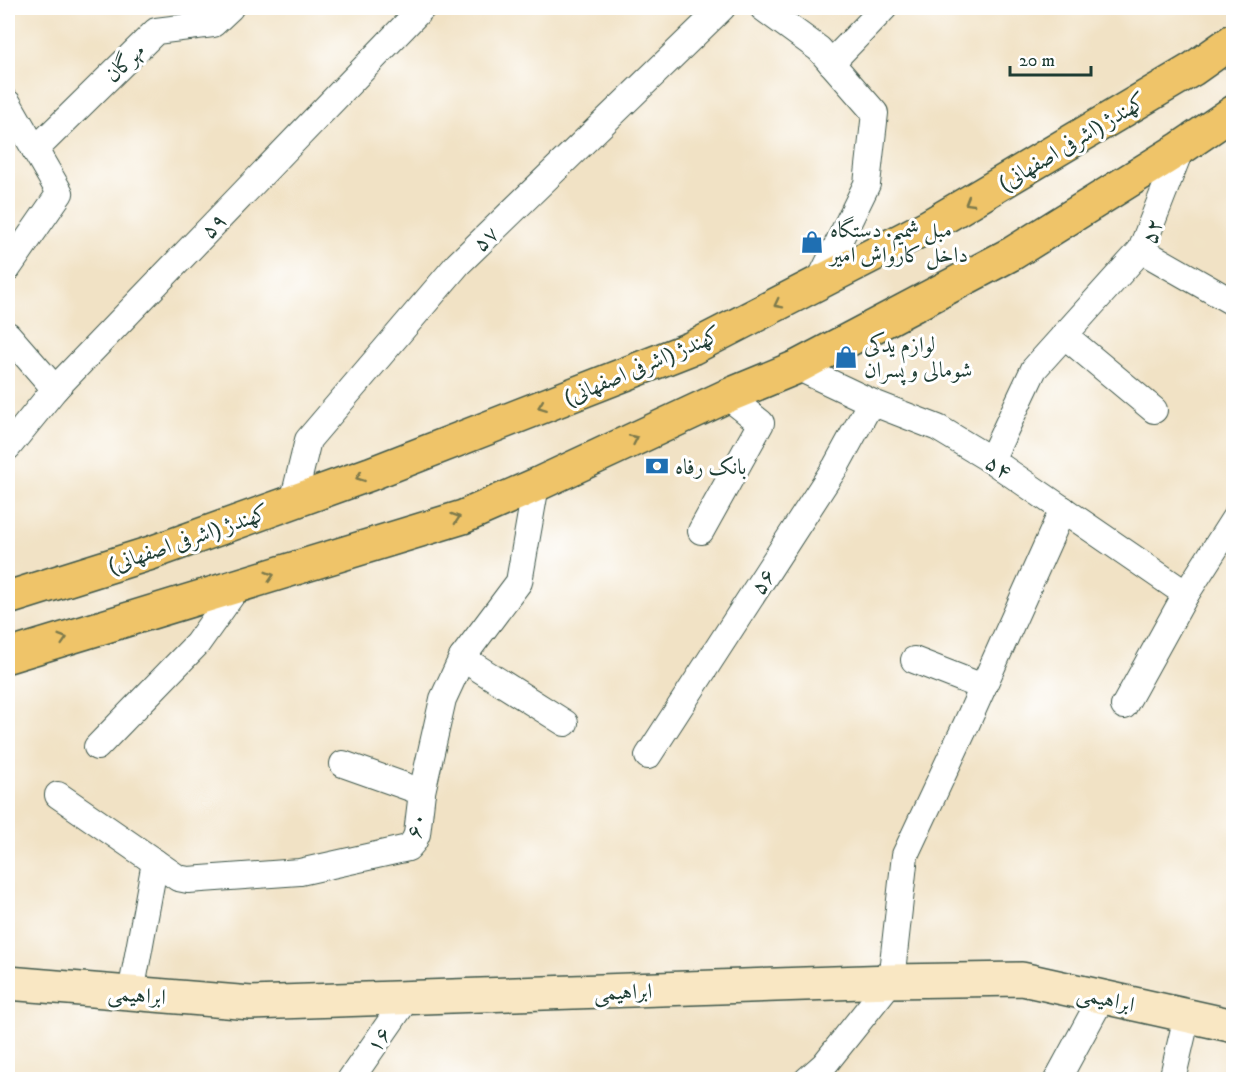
<svg xmlns="http://www.w3.org/2000/svg" width="1241" height="1087" viewBox="0 0 1241 1087" font-family="'IM FELL DW Pica',Amiri,serif">
<style>
.lines{fill:none;stroke-linecap:round;stroke-linejoin:round}
.minor-casing{stroke:#3e564a;stroke-width:28}
.secondary-casing{stroke:#3e564a;stroke-width:36}
.primary-casing{stroke:#3e564a;stroke-width:36}
.minor{stroke:#fff;stroke-width:26}
.secondary{stroke:#f9e7c3;stroke-width:33}
.primary{stroke:#efc469;stroke-width:33}
.oneway{stroke:#7d7a4c}
.labels{text-anchor:middle;stroke-width:6;stroke-linejoin:round;paint-order:stroke}
.street-label{font-size:22px;fill:#1f3d34;stroke:#fff}
.poi-label{font-size:22px;fill:#1f3d34;stroke:#fff;text-anchor:start}
</style>
<rect width="100%" height="100%" fill="#fff"/>
<filter id="ink" filterUnits="userSpaceOnUse"><feTurbulence type="fractalNoise" baseFrequency=".0167" numOctaves="2"/><feDisplacementMap in="SourceGraphic" scale="12" xChannelSelector="R" yChannelSelector="G"/><feConvolveMatrix kernelMatrix="1 2 1 2 8 2 1 2 1" color-interpolation-filters="sRGB"/></filter>
<filter id="wash" filterUnits="userSpaceOnUse"><feTurbulence type="fractalNoise" baseFrequency=".008" numOctaves="4" result="noise"/><feDisplacementMap in="SourceGraphic" scale="24" xChannelSelector="R" yChannelSelector="G"/><feGaussianBlur stdDeviation="1.35" result="paint"/><feColorMatrix in="noise" values="0 0 0 0 0 0 0 0 0 0 0 0 0 0 0 0 0 1.4 0 .05"/><feComposite in="paint" operator="in"/></filter>
<g filter="url(#wash)">
<rect width="100%" height="100%" fill="#f1e2c5"/>
</g>
<g filter="url(#ink)">
<g class="lines">
<g class="minor-casing">
<g id="minor">
<path d="M763,8L819,49L875,113L867,184L819,282"/>
<path d="M831,63L884,8"/>
<path d="M8,103L60,193L8,268"/>
<path d="M1181,148L1141,250L1234,303"/>
<path d="M35,150L156,31L213,24L230,8"/>
<path d="M8,335L55,389"/>
<path d="M1064,335L1154,410"/>
<path d="M797,367L871,402L938,428L991,460L1186,594"/>
<path d="M8,447L55,389L422,8"/>
<path d="M991,460L1034,369L1141,250"/>
<path d="M293,502L308,440L458,264L722,8"/>
<path d="M701,531L761,423L727,396"/>
<path d="M462,658L565,723"/>
<path d="M914,660L983,687"/>
<path d="M1124,706L1186,594L1234,519"/>
<path d="M97,747L197,644L239,585"/>
<path d="M648,756L836,466L871,402"/>
<path d="M343,764L422,792"/>
<path d="M58,795L178,878L188,880L300,872L408,848L414,841L417,834L422,792L443,699L462,658L519,582L536,485"/>
<path d="M131,993L155,862"/>
<path d="M350,1080L407,998"/>
<path d="M807,1080L824,1065L891,981L905,855L966,725L1063,509"/>
<path d="M1057,1080L1102,997"/>
<path d="M1172,1080L1187,1016"/>
</g>
</g>
<g class="secondary-casing">
<path id="secondary" d="M8,983L251,1003L891,981L1022,979L1234,1026"/>
</g>
<g class="primary-casing">
<g id="primary">
<path d="M8,598L151,553L370,474L692,348L929,226L1193,69L1234,40"/>
<path d="M8,656L463,517L536,485L727,396L797,367L1013,253L1181,148L1234,112"/>
</g>
</g>
<use href="#minor" class="minor"/>
<use href="#secondary" class="secondary"/>
<use href="#primary" class="primary"/>
</g>
<defs><path id="oneway-chevron" d="M-2-3.5L2.5 0L-2 3.5" fill="none" stroke-width="1.6" stroke-linecap="round" stroke-linejoin="round" transform="scale(1.5)"/></defs>
<g class="oneway">
<use href="#oneway-chevron" transform="translate(969 202) rotate(149)"/>
<use href="#oneway-chevron" transform="translate(778 304) rotate(153)"/>
<use href="#oneway-chevron" transform="translate(542 406) rotate(159)"/>
<use href="#oneway-chevron" transform="translate(634 439) rotate(-25)"/>
<use href="#oneway-chevron" transform="translate(360 477) rotate(160)"/>
<use href="#oneway-chevron" transform="translate(456 518) rotate(-18)"/>
<use href="#oneway-chevron" transform="translate(270 576) rotate(-17)"/>
<use href="#oneway-chevron" transform="translate(63 639) rotate(-17)"/>
</g>
</g>
<defs>
<g id="shop-bare" transform="scale(1.8)"><path d="M-5-2.5h2.3a2.7 3.5 0 0 1 5.4 0H5L5.5 6h-11ZM-1.5-2.5h3a1.5 2.3 0 0 0-3 0Z" fill="#1f6fb2" stroke="#fff" stroke-width="2.5" paint-order="stroke"/></g>
<g id="bank-bare" transform="scale(1.8)"><path d="M-6-4H6V4H-6ZM0-2.3a2.3 2.3 0 1 0 0 4.6a2.3 2.3 0 1 0 0-4.6Z" fill="#1f6fb2" stroke="#fff" stroke-width="2.5" paint-order="stroke"/></g>
</defs>
<g fill-rule="evenodd">
<use href="#shop-bare" x="812" y="242"/>
<use href="#shop-bare" x="846" y="357"/>
<use href="#bank-bare" x="657" y="466"/>
</g>
<g class="labels">
<g class="street-label">
<text transform="translate(124 62) rotate(-44)" y="8">مهرگان</text>
<text transform="translate(1072 141) rotate(-31)" y="8">کهندژ (اشرفی اصفهانی)</text>
<text transform="translate(213 225) rotate(-46)" y="8">۵۹</text>
<text transform="translate(1151 231) rotate(-74)" y="8">۵۲</text>
<text transform="translate(485 238) rotate(-44)" y="8">۵۷</text>
<text transform="translate(642 365) rotate(-23)" y="8">کهندژ (اشرفی اصفهانی)</text>
<text transform="translate(999 466) rotate(33)" y="8">۵۴</text>
<text transform="translate(188 538) rotate(-19)" y="8">کهندژ (اشرفی اصفهانی)</text>
<text transform="translate(762 581) rotate(-57)" y="8">۵۶</text>
<text transform="translate(415 825) rotate(-75)" y="8">۶۰</text>
<text transform="translate(623 991) rotate(-2)" y="8">ابراهیمی</text>
<text transform="translate(137 994) rotate(5)" y="8">ابراهیمی</text>
<text transform="translate(1106 998) rotate(13)" y="8">ابراهیمی</text>
<text transform="translate(378 1039) rotate(-55)" y="8">۱۶</text>
</g>
<g class="poi-label">
<text x="830" y="237">مبل شمیم. دستگاه<tspan x="830" dy="25">داخل کارواش امیر</tspan></text>
<text x="864" y="352">لوازم یدکی<tspan x="864" dy="25">شومالی و پسران</tspan></text>
<text x="675" y="474">بانک رفاه</text>
</g>
</g>
<rect width="1241" height="1087" fill="none" stroke="#fff" stroke-width="30"/>
<path d="M1010 66v9h81v-9" fill="none" stroke="#1f3d34" stroke-width="3"/>
<text x="1019" y="66" font-size="18" fill="#1f3d34" stroke="#ffffff" stroke-width="4.5" paint-order="stroke">20 m</text>
</svg>
